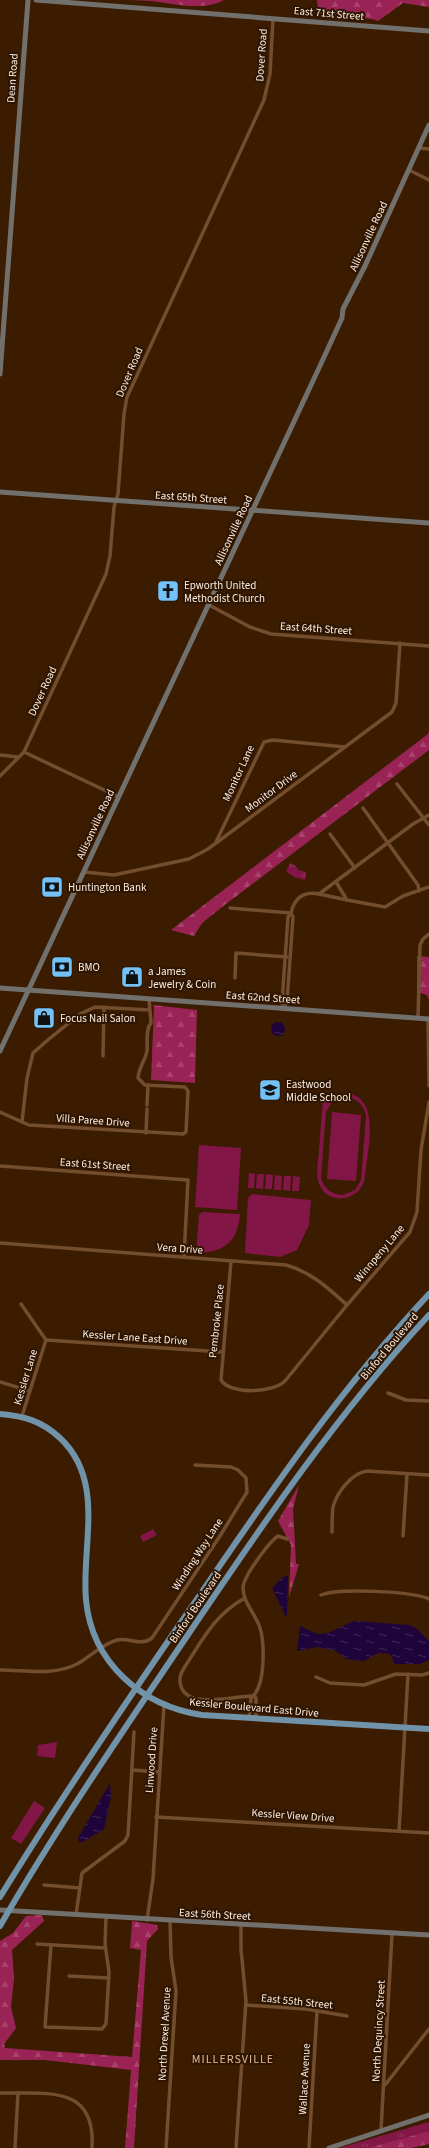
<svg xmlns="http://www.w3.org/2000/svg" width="429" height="2148" viewBox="0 0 429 2148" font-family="'Source Sans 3',sans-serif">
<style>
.grass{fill:url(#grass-tufts)}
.forest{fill:url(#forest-firs)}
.garden{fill:#821646;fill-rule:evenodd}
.water{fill:url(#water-ripples)}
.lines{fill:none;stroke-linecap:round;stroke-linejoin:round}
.street{stroke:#724d2e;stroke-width:3.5}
.secondary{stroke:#71706c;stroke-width:5}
.primary{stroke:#7093a9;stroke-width:6}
.labels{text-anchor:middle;stroke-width:4;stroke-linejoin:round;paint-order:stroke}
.street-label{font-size:11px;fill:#fceee4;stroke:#2e1500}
.poi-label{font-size:11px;fill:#fceee4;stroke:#2e1500;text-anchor:start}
.neighbourhood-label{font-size:12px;letter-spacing:1px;fill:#e2b796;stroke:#2e1500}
</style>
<defs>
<pattern id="grass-tufts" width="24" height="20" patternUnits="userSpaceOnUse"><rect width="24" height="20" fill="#821646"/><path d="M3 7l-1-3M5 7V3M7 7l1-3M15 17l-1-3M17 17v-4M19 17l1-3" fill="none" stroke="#953861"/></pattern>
<pattern id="forest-firs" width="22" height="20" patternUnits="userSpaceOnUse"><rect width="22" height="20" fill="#9a2356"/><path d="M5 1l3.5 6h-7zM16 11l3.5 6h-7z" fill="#a9436e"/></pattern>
<pattern id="water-ripples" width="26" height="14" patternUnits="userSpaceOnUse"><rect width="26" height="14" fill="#1e043a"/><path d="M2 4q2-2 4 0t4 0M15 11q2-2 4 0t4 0" fill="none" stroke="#402956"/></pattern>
</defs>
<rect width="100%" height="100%" fill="#3c1c00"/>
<g class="grass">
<path d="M290,863L296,866L298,870L306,872L305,880L294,877L286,871Z"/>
<path d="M429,2122V2132L368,2148H339Z"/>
</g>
<g class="forest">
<path d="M118,0H224C201,12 173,3 150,1C139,0 128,0 118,0Z"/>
<path d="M317,0H429V7L403,3L378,21C359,13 337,24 319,16Z"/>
<path d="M429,731V750L222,907L202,923L194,936L171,930L428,734Z"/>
<path d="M417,956L429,957V1000L427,995L417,992Z"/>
<path d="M153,1005L197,1010L195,1083L151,1080L154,1007Z"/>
<path d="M299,1485L293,1509L296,1564H299L289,1597L291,1545L278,1521Z"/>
<path d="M42,1915L44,1921L12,1950L14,1978L11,2007L16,2028L4,2044L5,2048L132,2057L141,1950L130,1948L132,1923V1921L157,1925L158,1929L147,1941L134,2148H125L131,2070L45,2060H0V1941L13,1933L26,1916Z"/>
<path d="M426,2132H429V2144L411,2148H368Z"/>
</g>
<g class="garden">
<path d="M347,1093C382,1098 367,1153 365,1177C361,1203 324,1207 318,1180C316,1171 318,1161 319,1152C320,1133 322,1115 323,1096L327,1097V1102L336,1095ZM341,1097C354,1096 364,1103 366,1116L361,1180L355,1190L343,1195C332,1195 323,1188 321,1177L326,1112L332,1102Z"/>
<path d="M332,1112L361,1115L356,1181L327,1179Z"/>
<path d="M199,1145L241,1148L237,1210L195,1207Z"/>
<path d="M249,1173L255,1174L254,1188H248Z"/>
<path d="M257,1174H264L263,1189L256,1188Z"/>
<path d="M266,1174L273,1175L272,1189H265Z"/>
<path d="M275,1175L282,1176L281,1190H274Z"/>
<path d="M284,1176H291L290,1191L283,1190Z"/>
<path d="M293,1176L300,1177L299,1191H292Z"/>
<path d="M252,1194L311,1200L309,1225L297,1250L280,1257L245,1253L248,1198Z"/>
<path d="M202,1212L240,1214C238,1242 223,1253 196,1253L199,1215Z"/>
<path d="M153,1529L157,1535L143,1542L140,1536Z"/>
<path d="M57,1742L55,1758L37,1756L38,1745Z"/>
<path d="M34,1801L45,1808L21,1844L11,1838Z"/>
</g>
<g class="water">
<circle cx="278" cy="1029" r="7"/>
<path d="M288,1575L287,1616L286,1617L272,1588L283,1577Z"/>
<path d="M354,1621L409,1625L416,1628L429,1641V1660L420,1664H395L390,1654L378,1653L364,1661L346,1659L336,1651L318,1647L297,1651L300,1626L317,1634L328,1633Z"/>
<path d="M110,1783L111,1797L104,1829L83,1842H79L78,1838Z"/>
</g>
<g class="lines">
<g class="street">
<path d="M419,148L429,149"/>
<path d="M409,170L429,180"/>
<path d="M209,605L250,627L271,634L429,646"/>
<path d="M24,752L119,797"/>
<path d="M0,755L18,757"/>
<path d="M0,776L24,752L106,574L110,556L114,507L118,494L124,414L127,397L264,100L270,74L273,19"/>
<path d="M397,784L429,825"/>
<path d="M363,808L418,885L419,891"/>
<path d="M330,834L355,868"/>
<path d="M216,842L264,742L273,740L345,747"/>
<path d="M84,872L114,875L189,859L208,849L392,712L396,703L400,643"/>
<path d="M336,882L347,900L385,907L403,896L429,887"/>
<path d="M319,894L347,900"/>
<path d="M230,908L291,913C294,898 304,891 319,894L413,824L429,815"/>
<path d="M291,913L293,917L287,1002L283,1009L282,1002L288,917Z"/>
<path d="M235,978L236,953L287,957"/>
<path d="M418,1018L420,945L423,939L429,934"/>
<path d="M428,1019L429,1086"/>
<path d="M103,1056L104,1007"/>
<path d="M147,1105L148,1085"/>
<path d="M0,1112L29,1125L183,1134L186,1132L188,1091L185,1087L145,1085L138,1078C139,1066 145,1062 147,1051C148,1042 145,1030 151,1023L149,999"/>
<path d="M22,1122L27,1078L33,1053L49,1039L80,1014L95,1007L149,1010"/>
<path d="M146,1133L147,1109"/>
<path d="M0,1166L188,1180L184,1257"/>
<path d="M0,1243L286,1265C311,1272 328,1288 347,1305"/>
<path d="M231,1261L221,1380C230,1395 273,1393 285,1381L347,1305L410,1232L417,1212L421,1150L429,1102"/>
<path d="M21,1304L46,1340"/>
<path d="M46,1340L222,1352"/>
<path d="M0,1382L30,1391"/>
<path d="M388,1393L406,1400L429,1401"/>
<path d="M22,1416L46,1340"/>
<path d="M332,1532C332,1524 332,1515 333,1507C337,1492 352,1473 367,1471L429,1475"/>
<path d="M403,1536L407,1474"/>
<path d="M321,1595C338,1588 412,1591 429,1599"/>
<path d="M245,1598C214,1615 203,1639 184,1668C180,1674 178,1681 182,1689C192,1709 236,1695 254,1696"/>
<path d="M0,1670C25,1670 54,1676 77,1664C90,1657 102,1644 117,1640C130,1637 140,1647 152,1638L220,1536L247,1492L246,1478L238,1470L231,1467L195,1465"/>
<path d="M316,1677L330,1683L364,1685L396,1674L422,1675L429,1673"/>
<path d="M254,1696L256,1698V1719"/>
<path d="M249,1718L251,1698C266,1687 265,1641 259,1625C254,1613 243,1601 243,1588C243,1577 269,1542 278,1536L287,1539"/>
<path d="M132,1770L159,1772"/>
<path d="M156,1817L429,1833"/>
<path d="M399,1831L408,1674"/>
<path d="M44,1885L80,1888"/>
<path d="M76,1915L82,1873L125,1841L128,1835L134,1732"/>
<path d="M147,1920L153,1879L164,1705"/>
<path d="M37,1944L105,1948"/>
<path d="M51,1945L45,2027L102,2029L106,2024L109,1972L105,1944L106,1917"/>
<path d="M69,1976L109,1978"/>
<path d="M246,2005L306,2009L347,2016"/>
<path d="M385,2085L429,2029"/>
<path d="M0,2093C47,2094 96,2084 92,2148"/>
<path d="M381,2130L392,1934"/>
<path d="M15,2148L18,2093"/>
<path d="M166,2148L176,1991L171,1957L170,1921"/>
<path d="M236,2148L246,2001L241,1949V1925"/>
<path d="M309,2148L317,2011"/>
</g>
<g class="secondary">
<path d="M36,0L429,31"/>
<path d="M0,374L28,0"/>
<path d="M0,492L429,523"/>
<path d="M0,988L429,1019"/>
<path d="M0,1051L319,368L342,318L343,309L365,266L429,125"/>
<path d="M0,1910L429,1935"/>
<path d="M329,2148L429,2115"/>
</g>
<g class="primary">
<path d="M0,1414C24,1416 42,1421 60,1438C106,1481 81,1546 86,1600C92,1663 142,1706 202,1715L429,1729"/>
<path d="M0,1897C62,1796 128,1699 195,1602C268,1495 340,1389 429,1294"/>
<path d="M0,1926C56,1829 119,1737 181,1645C258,1531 335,1416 429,1315"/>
</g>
</g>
<defs>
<g id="church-square" transform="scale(1.15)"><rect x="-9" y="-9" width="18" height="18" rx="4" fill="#73c1f6" stroke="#2e1500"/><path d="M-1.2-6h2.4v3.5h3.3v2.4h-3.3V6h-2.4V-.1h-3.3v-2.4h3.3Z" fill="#111"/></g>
<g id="bank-square" transform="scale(1.15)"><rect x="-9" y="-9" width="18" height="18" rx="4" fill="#73c1f6" stroke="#2e1500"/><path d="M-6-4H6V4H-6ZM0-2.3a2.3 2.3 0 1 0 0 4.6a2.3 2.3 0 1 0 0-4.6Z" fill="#111"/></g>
<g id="shop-square" transform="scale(1.15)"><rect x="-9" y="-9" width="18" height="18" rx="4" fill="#73c1f6" stroke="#2e1500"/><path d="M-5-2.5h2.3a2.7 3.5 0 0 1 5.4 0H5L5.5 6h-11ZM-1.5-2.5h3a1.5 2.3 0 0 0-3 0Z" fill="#111"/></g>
<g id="school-square" transform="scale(1.15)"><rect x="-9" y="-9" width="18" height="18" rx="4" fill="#73c1f6" stroke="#2e1500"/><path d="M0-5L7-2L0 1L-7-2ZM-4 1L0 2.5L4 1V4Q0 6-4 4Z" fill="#111"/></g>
</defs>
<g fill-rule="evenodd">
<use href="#church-square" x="168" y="591"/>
<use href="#bank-square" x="52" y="887"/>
<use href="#bank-square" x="62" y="967"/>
<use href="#shop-square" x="132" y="977"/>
<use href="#shop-square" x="44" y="1018"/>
<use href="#school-square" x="270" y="1090"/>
</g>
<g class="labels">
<g class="street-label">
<text transform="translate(329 13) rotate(5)" y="4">East 71st Street</text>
<text transform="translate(261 55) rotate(-86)" y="4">Dover Road</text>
<text transform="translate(12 78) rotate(-86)" y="4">Dean Road</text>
<text transform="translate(368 236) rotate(-65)" y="4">Allisonville Road</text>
<text transform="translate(129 372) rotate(-67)" y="4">Dover Road</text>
<text transform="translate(191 497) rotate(4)" y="4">East 65th Street</text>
<text transform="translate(233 530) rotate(-65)" y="4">Allisonville Road</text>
<text transform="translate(316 628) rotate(4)" y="4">East 64th Street</text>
<text transform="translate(42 691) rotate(-65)" y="4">Dover Road</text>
<text transform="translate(238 773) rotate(-65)" y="4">Monitor Lane</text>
<text transform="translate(271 791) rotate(-37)" y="4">Monitor Drive</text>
<text transform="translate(95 824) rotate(-65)" y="4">Allisonville Road</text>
<text transform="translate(263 997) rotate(4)" y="4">East 62nd Street</text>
<text transform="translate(93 1120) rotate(4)" y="4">Villa Paree Drive</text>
<text transform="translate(95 1164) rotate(4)" y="4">East 61st Street</text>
<text transform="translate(180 1248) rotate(4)" y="4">Vera Drive</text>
<text transform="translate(379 1253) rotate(-50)" y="4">Winnpeny Lane</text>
<text transform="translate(216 1321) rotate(-84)" y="4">Pembroke Place</text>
<text transform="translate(135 1337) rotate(4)" y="4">Kessler Lane East Drive</text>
<text transform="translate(389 1346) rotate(-50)" y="4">Binford Boulevard</text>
<text transform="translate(25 1377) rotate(-73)" y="4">Kessler Lane</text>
<text transform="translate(197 1554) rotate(-57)" y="4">Winding Way Lane</text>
<text transform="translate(195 1607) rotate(-56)" y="4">Binford Boulevard</text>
<text transform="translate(254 1707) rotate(5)" y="4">Kessler Boulevard East Drive</text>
<text transform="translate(151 1760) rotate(-86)" y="4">Linwood Drive</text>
<text transform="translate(293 1815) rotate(4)" y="4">Kessler View Drive</text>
<text transform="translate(215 1914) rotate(3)" y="4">East 56th Street</text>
<text transform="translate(297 2001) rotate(6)" y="4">East 55th Street</text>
<text transform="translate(378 2031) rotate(-87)" y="4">North Dequincy Street</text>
<text transform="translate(164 2034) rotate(-87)" y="4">North Drexel Avenue</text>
<text transform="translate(304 2079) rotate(-87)" y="4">Wallace Avenue</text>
</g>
<g class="poi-label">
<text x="184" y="589">Epworth United<tspan x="184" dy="13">Methodist Church</tspan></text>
<text x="68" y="891">Huntington Bank</text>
<text x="78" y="971">BMO</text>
<text x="148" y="975">a James<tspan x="148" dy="13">Jewelry &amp; Coin</tspan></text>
<text x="60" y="1022">Focus Nail Salon</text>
<text x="286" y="1088">Eastwood<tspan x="286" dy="13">Middle School</tspan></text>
</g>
<g class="neighbourhood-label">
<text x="233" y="2063">MILLERSVILLE</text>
</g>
</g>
</svg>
